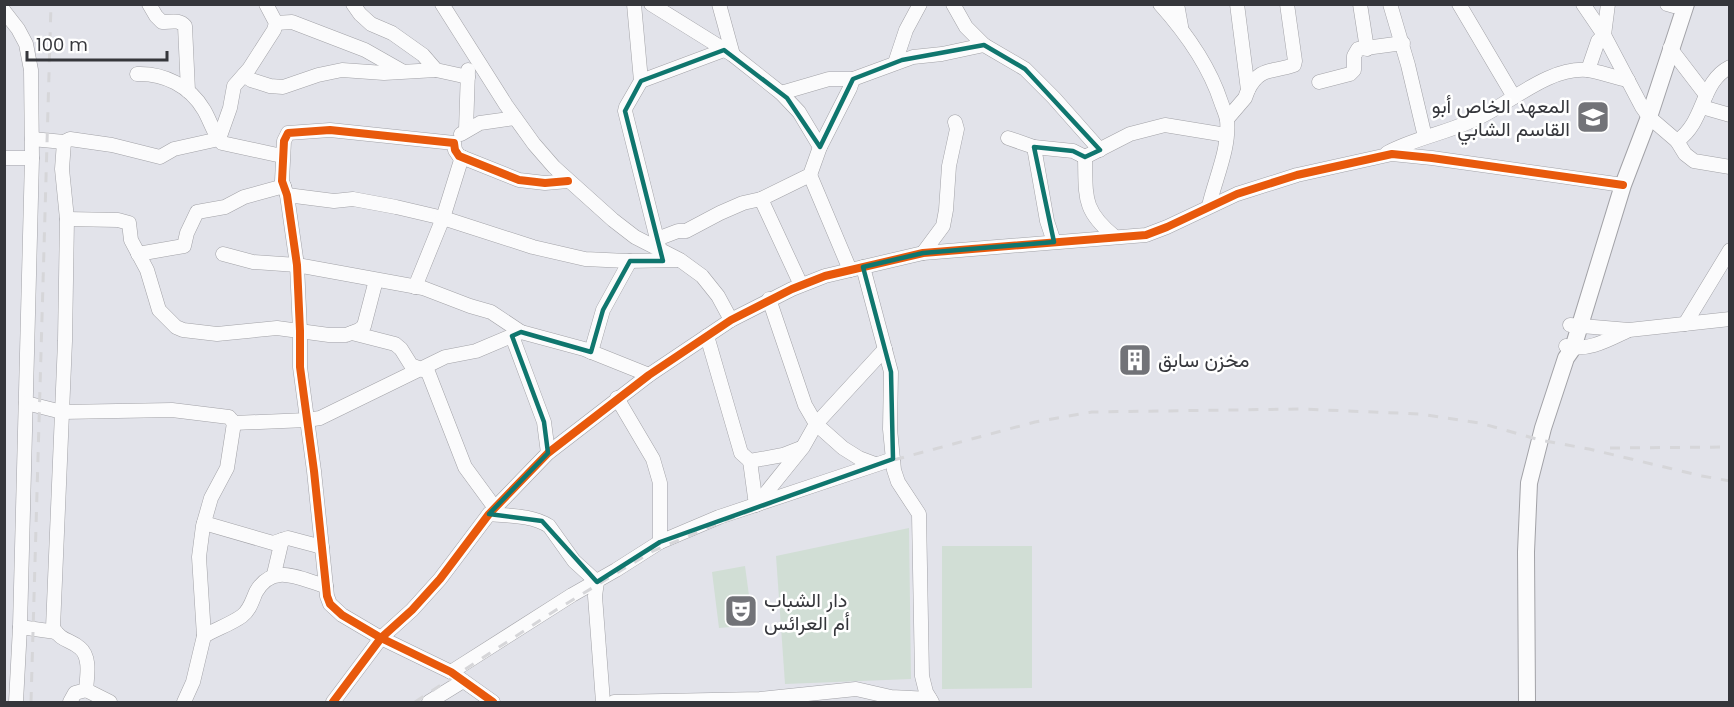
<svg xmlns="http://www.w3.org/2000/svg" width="1734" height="707" viewBox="0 0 1734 707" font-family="Poppins,Vazirmatn,sans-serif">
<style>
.green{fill:#d1ded5}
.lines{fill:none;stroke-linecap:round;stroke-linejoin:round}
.minor-casing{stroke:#a2a2a7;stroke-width:15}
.major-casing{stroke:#a2a2a7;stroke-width:18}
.minor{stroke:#fbfbfc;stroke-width:14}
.major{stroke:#fbfbfc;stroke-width:16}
.rail{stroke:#d6d6d9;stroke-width:3;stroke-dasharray:10 10;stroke-linecap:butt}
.cycleway-casing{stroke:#fff;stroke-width:11}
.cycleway{stroke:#e8590c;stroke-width:8}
.marked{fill:none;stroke:#0f766e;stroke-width:4.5;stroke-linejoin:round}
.labels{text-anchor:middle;stroke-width:5;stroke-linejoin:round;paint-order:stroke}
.poi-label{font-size:20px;fill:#35363b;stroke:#fff;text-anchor:start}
</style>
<rect width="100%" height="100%" fill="#e2e3ea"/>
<g class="green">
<path d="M909,528L911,679L785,684L776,556Z"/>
<path d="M942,546H1032V688L942,689Z"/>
<path d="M745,566L753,625L719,628L712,572Z"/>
</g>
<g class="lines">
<g class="minor-casing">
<g id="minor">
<path d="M149,4L156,16L162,22C171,22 179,19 185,26L188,91"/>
<path d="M353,4L360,14L371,24L392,33L423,55L436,70L468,77"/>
<path d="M442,4L506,105L534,144L554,167L613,220L635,237L680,260L702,276L718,296L731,320"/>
<path d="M634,4L641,81L626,107L625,111L659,247"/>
<path d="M651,4L733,55L781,93L799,112L820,147"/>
<path d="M719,4L733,55"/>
<path d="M953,4L966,27L984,45"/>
<path d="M1160,4C1186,33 1209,65 1221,102C1223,108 1226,114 1227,120C1230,148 1215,179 1209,206"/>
<path d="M1177,4L1181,26"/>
<path d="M1360,4L1367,49"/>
<path d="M1390,4L1408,65L1425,137"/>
<path d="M1459,4L1514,97"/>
<path d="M1583,4L1604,35L1642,107L1649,117L1677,141L1685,154L1694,161L1730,167"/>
<path d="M1667,4L1674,6"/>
<path d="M4,11L18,29L26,44L31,70L32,158L20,627L16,702"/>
<path d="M276,23L292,22L365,50L402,71"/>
<path d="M1670,48L1706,95"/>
<path d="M895,63L906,30L920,4"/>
<path d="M1588,70L1598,41L1604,35L1608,4"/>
<path d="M137,74C164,73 190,86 204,110C211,122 213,133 222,143L282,156"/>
<path d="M244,75L251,80L270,86L283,87L318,75L342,70L384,73L436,70"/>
<path d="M641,81L724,50"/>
<path d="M1319,82L1350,74L1354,70V56L1358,49L1403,43"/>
<path d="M1248,90C1260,66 1272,73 1294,65L1295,61L1287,4"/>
<path d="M781,93L829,79H853L913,57L942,54L984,45L1025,69L1054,98L1100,150"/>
<path d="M1702,107L1730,115"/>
<path d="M1227,119L1245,98L1248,90L1237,4"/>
<path d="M466,130L468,70"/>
<path d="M461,134L480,123L515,118"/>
<path d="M1008,138L1034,147L1073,151L1085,157"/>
<path d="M32,139L64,142"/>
<path d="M1677,141C1706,121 1700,82 1730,67"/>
<path d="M1034,147L1047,221L1054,242"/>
<path d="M1387,153C1413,139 1442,134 1469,122C1506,108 1545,67 1587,70C1598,71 1616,78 1628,80"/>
<path d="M1085,157L1130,134L1165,125L1226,135"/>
<path d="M1085,157C1086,197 1082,210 1115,237"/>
<path d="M4,158H32"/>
<path d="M810,175L850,270"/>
<path d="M287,195L334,201L353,199L396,207L443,218L533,247L585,259L627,261L679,260"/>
<path d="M761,199L801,285"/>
<path d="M67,219L118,220L129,223L131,240L147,270L159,310L176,327L183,330L217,334L277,328L329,335H346L359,330L364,326L376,280"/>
<path d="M657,239L678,231H686L720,213L743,203L761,199L810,175L820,147L850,88L853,79"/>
<path d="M923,253L943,226L946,210L949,166L957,129L955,122"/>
<path d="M138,254L184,246L187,233L197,212L225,207L244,197L284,186"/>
<path d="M223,254L253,262L297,265L423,288L470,306L491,312L521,332L584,349L649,375"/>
<path d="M863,267L891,372L890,429L894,470L898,482L919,514L922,676L926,692L932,702"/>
<path d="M415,287L443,218L462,157"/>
<path d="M769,299L805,405L816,424L843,448L859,458L875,464"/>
<path d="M1685,324L1730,250"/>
<path d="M1570,325L1629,330L1730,319"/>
<path d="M352,333L395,344L401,349L411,365L428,372L465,467L495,508"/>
<path d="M512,336L544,422L548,453"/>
<path d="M707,336L741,453L750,461L783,455L801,448"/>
<path d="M1566,346C1587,352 1608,340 1627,331"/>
<path d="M591,352L603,310L630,261"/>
<path d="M617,398L653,459L660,483V542"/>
<path d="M26,403L62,412L172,410L229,417L234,423L307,420L320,418L445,357L476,351L521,332"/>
<path d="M750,461L756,505"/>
<path d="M757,504L803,447L816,424L885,349"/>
<path d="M489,514C509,516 532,515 549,526L574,561L597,582L595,596L603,702"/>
<path d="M204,523L273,543L288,538L322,547"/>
<path d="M274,574L282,540"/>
<path d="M20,627L56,632"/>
<path d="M204,636C216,629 231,624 242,616C250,610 252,601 256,592C273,562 299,579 326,586"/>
<path d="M451,672L572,595L616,570L660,542L719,517L893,459"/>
<path d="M86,690L110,702"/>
<path d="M70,702L75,693L86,690C87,677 91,657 80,648C70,639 62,642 53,628L65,341L67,219L62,169L64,142L70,139L112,145L160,157L174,149L219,139L230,108L234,86L249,69L274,30L276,23L266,4"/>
<path d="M184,702L193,682L204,636L199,557L203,526L211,498L227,468L234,423"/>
<path d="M333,702L381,638L412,610L440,579L489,514L548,453L649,375L731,320L792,289L825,276L923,253L1146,235L1167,227L1237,194L1297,175L1392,154L1432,158L1623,185"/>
<path d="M429,702L463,681"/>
<path d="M493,702L451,672L381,638L342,615L330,604L327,596L314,471L300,367V331L297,265L287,195L282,181L284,141L288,133L330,130L454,143L455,150L459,156L519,180L545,183L568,181"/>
<path d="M614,702L760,699L856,689L891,697L930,699"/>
</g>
</g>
<g class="major-casing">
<path id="major" d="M1527,702L1526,552L1529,483L1543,428L1566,358L1573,348L1623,185L1649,117L1686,4"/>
</g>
<use href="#minor" class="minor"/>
<use href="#major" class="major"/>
<g class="rail">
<path d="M1610,448L1730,447"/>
<path d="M31,702L51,4"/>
<path d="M415,702L556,610L653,551L724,521L875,465L1035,422L1092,412L1301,409L1420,414L1480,423L1540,440L1589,449L1702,476L1730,481"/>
</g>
<g class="cycleway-casing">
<g id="cycleway">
<path d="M333,702L381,638L412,610L440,579L489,514L548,453L649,375L731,320L792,289L825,276L923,253L1146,235L1167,227L1237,194L1297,175L1392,154L1432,158L1623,185"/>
<path d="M493,702L451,672L381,638L342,615L330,604L327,596L314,471L300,367V331L297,265L287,195L282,181L284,141L288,133L330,130L454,143L455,150L459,156L519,180L545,183L568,181"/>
</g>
</g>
<use href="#cycleway" class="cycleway"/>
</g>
<path class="marked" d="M984,45L1025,69L1100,150L1085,157L1073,151L1034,147L1054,242L923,253L863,267L891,372L893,459L660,542L597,582L542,521L489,514L548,453L544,422L512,336L521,332L591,352L603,310L630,261H663L625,111L641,81L724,50L787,98L820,147L853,79L902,60Z"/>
<defs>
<g id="school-square" transform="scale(1.725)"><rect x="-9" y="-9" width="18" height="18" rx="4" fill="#727378" stroke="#fff"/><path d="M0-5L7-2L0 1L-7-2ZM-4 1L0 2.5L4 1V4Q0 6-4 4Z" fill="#fff"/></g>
<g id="building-square" transform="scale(1.725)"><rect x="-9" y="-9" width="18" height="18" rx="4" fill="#727378" stroke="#fff"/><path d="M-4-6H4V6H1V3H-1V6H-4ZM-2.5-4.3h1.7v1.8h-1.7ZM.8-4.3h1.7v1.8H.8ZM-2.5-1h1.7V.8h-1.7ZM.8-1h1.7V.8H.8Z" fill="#fff"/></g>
<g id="theatre-square" transform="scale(1.725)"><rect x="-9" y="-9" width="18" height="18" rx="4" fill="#727378" stroke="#fff"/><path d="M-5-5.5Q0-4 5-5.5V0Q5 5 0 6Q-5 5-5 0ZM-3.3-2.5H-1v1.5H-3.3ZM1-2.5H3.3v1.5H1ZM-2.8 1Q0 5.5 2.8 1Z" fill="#fff"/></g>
</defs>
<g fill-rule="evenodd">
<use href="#school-square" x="1593" y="117"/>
<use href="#building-square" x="1135" y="360"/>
<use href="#theatre-square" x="741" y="611"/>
</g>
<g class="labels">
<g class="poi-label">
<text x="1570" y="113" text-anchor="end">المعهد الخاص أبو<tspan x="1570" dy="23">القاسم الشابي</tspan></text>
<text x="1158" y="367">مخزن سابق</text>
<text x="764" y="607">دار الشباب<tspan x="764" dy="23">أم العرائس</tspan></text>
</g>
</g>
<rect width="1734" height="707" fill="none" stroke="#35363b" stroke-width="12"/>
<path d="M27 51v9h140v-9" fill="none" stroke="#35363b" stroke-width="3"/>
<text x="36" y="51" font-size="18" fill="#35363b" stroke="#ffffff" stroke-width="4.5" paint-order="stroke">100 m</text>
</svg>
